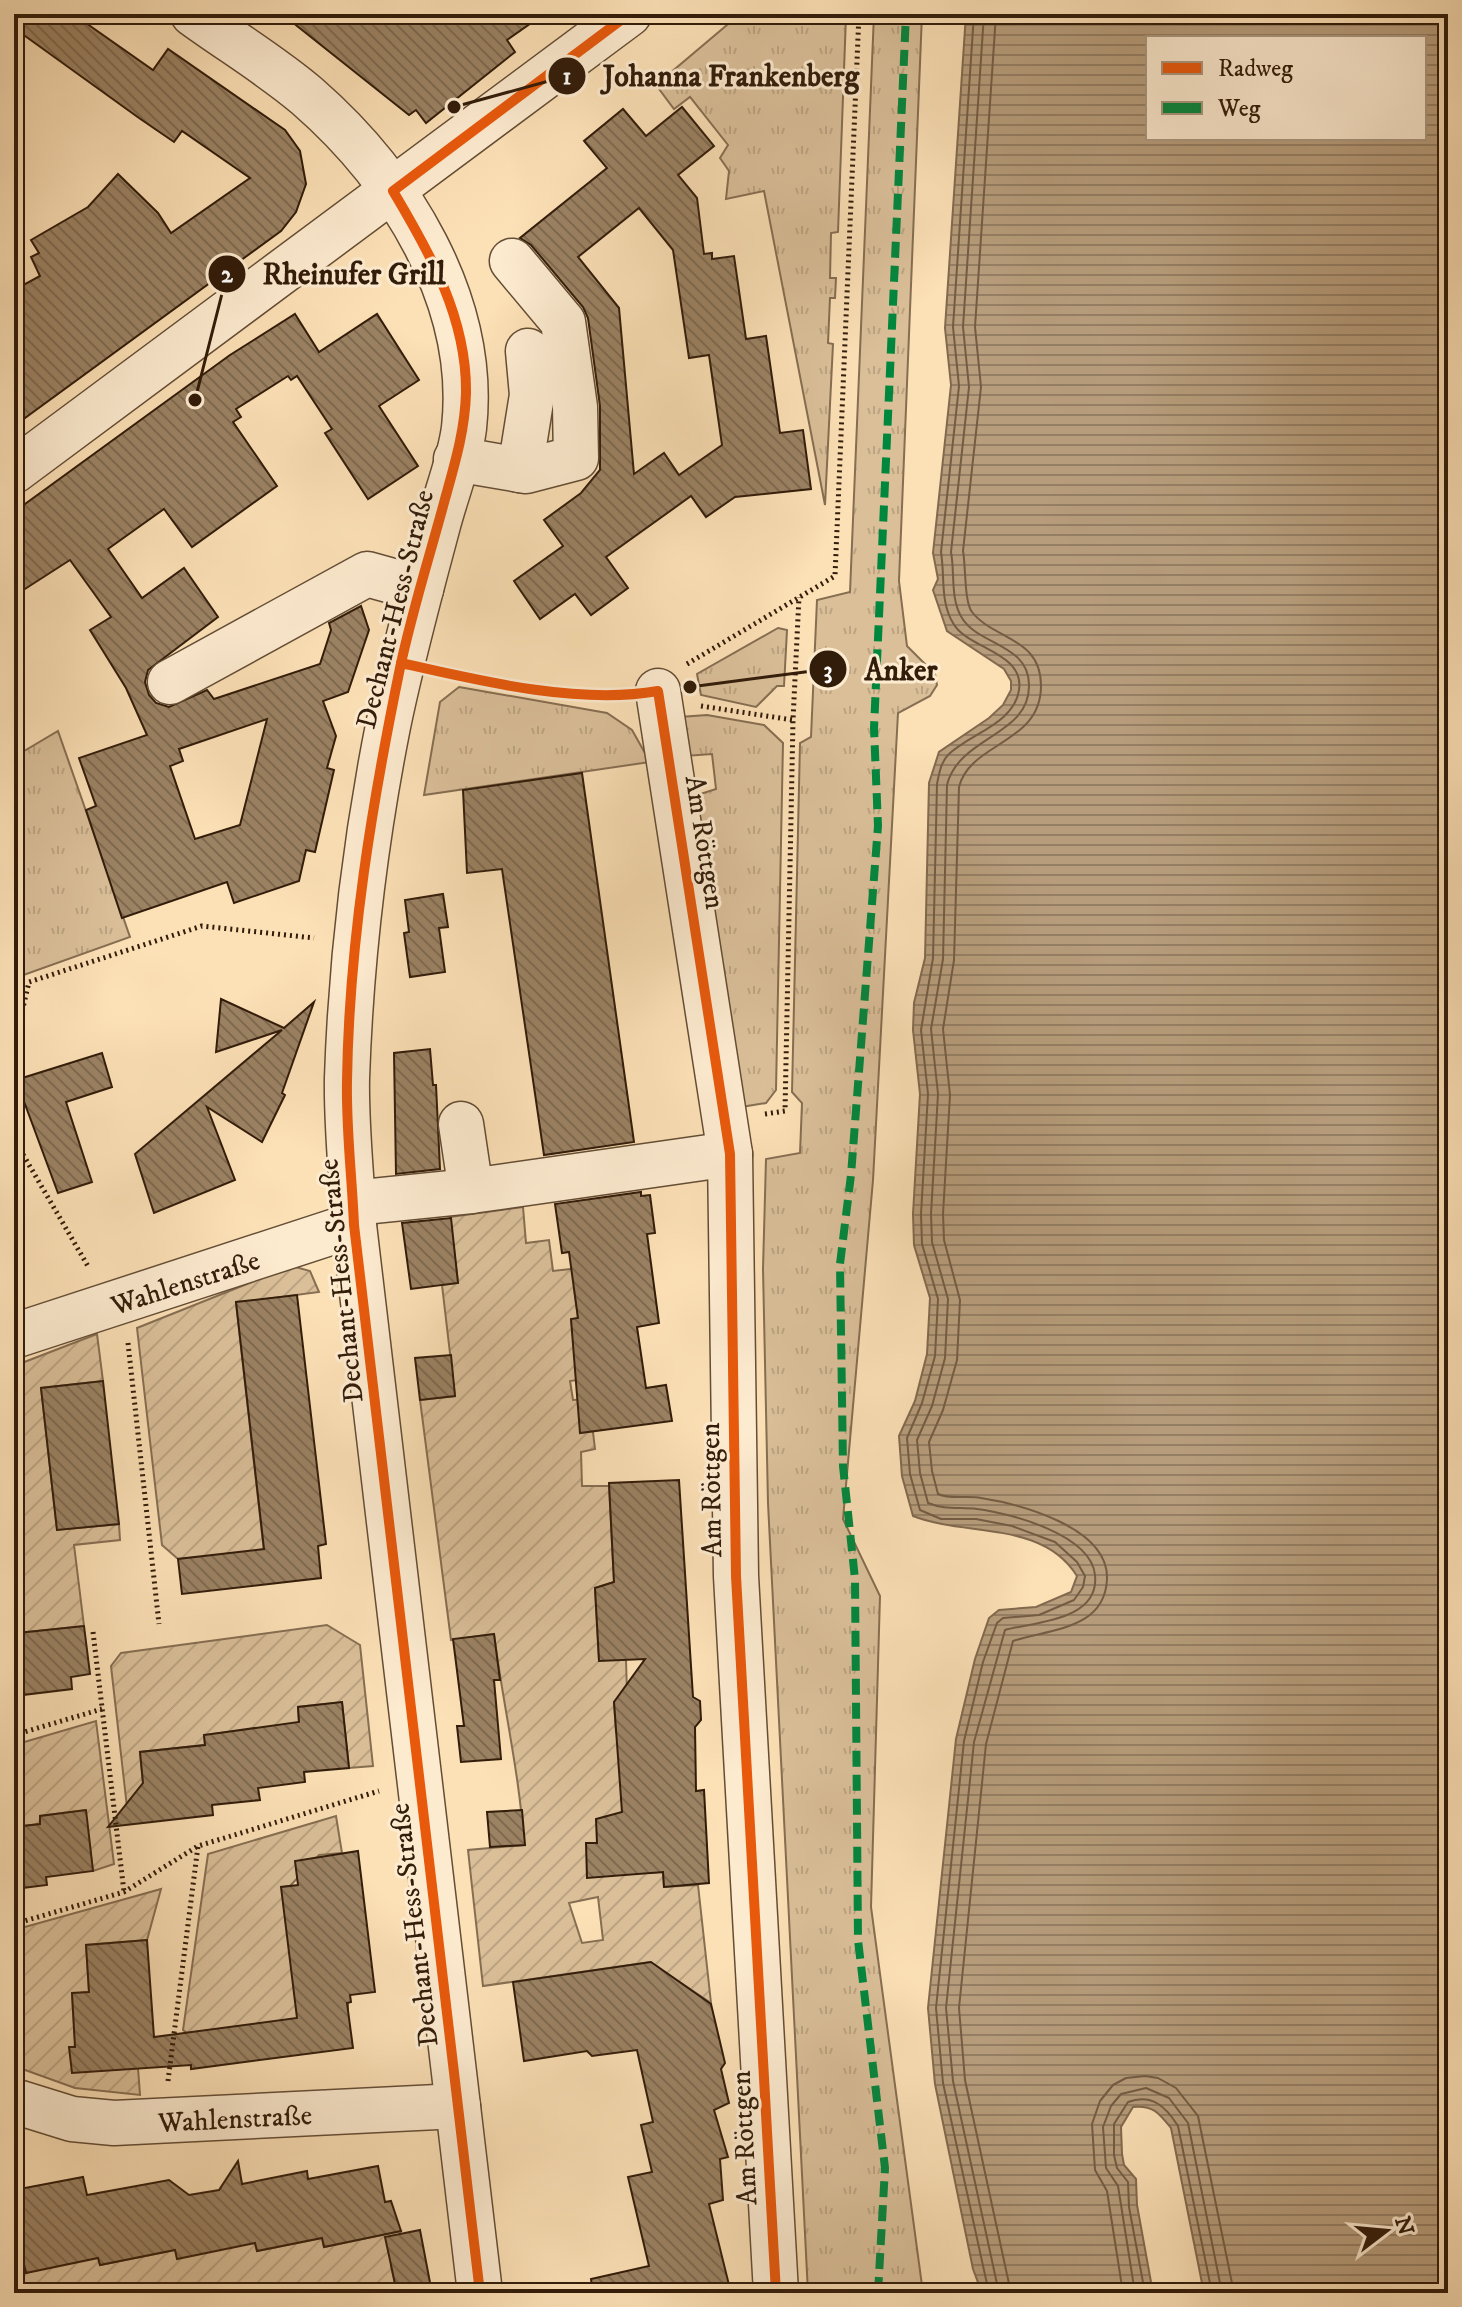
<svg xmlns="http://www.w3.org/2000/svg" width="1462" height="2307" viewBox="0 0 1462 2307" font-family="'IM FELL DW Pica',serif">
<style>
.grass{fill:url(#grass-tufts);stroke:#866e52;stroke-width:2}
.garden{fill:url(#garden-furrows);stroke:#866e52;stroke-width:2;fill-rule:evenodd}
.water{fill:url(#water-rules);stroke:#82694e;stroke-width:2;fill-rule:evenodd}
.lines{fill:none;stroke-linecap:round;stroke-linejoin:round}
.shore{stroke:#745c43;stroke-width:2}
.building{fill:url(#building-back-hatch);stroke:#321c0a;stroke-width:2;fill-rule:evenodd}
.minor-casing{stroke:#644d35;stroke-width:47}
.path{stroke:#321c0a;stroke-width:5;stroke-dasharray:2 4;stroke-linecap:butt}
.minor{stroke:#fdebd0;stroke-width:44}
.quiet{stroke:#00873e;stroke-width:8;stroke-dasharray:16 8;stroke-linecap:butt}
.cycleway-casing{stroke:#fdebd0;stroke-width:15}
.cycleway{stroke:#e8590c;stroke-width:10}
.labels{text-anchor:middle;stroke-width:6;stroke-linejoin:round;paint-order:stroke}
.street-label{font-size:28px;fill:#321c0a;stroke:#fdebd0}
.leader{fill:none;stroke:#321c0a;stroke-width:3}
.callout-dot{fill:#321c0a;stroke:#fdebd0;stroke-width:3}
.mark-label{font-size:24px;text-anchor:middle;font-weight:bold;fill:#fff}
.callout-label{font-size:30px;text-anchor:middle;font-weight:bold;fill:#321c0a;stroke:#fdebd0;stroke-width:6;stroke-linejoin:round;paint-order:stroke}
</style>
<defs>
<pattern id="grass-tufts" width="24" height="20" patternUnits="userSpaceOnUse" patternTransform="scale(2)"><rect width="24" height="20" fill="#dabf99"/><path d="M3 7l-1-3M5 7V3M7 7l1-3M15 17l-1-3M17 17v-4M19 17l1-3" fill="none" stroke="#bca482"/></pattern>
<pattern id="garden-furrows" width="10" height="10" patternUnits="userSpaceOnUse" patternTransform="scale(2)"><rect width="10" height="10" fill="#dabf99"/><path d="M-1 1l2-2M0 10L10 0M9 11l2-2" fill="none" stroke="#bca482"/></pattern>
<pattern id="water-rules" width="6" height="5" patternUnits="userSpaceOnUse" patternTransform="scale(2)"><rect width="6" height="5" fill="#b79d7c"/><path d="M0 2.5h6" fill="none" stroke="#957f64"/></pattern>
<pattern id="building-back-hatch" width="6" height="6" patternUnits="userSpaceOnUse" patternTransform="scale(2)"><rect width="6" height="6" fill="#9b8263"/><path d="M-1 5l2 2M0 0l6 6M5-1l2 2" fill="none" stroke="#7f6a50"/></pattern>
</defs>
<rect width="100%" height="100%" fill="#fce0b6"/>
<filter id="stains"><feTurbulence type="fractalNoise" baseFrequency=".0025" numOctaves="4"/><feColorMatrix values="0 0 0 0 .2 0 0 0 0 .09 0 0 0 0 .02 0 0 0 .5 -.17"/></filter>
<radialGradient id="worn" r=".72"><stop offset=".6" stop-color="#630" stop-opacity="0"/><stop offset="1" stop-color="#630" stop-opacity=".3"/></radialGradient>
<g class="grass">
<path d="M740,14L846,16L838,232L831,233L830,278H836L835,298H830L828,343L833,344L825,505L764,191L726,199L729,171L720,158L728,145L690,97L674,109L656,85Z"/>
<path d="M874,14H922L899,581L907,646L935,674L937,685L930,696L898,713L873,1180L843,1519L880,1596L871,1907L923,2293H808L768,1503L763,1269L766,1159L800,1153L802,1103L792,1092L800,743L811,737L817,600L850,592Z"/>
<path d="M778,628L787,630L784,686H777L756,707L701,695L697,674Z"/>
<path d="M459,687L607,713L632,730L650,762L424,795L440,702Z"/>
<path d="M707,715L764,725L783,743L776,1090L766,1103L741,1107L691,797L716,789L712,754L685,756L680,717Z"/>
<path d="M58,731L130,937L18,977L14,966V757Z"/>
</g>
<g class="garden">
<path d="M523,1207L526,1243L549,1240L553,1271L580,1268L574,1288L578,1318L571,1320L575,1352L612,1375L570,1381L573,1400L589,1399L595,1449L581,1452L582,1486H609L614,1582L595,1588L599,1660H626L627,1692L614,1702L616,1732L620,1736L649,1873L663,1872L664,1887L698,1885L711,2003L650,1962L483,1986L468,1850L524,1845C520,1775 503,1705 494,1634L451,1640L420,1400L455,1396L442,1285L458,1283L450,1217ZM598,1897L603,1940L582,1943L569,1903Z"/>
<path d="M292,1266L310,1271L319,1292L236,1303L264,1552L178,1559L162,1545L137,1328Z"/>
<path d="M97,1334L103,1381L41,1388L57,1530L119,1524L120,1540L74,1545L84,1626L19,1633V1642H14V1366Z"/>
<path d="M327,1625L360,1645L373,1766L349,1768L342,1702L298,1707L299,1724L204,1735L205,1745L140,1752L143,1783L129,1801V1825L111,1666L121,1653Z"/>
<path d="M96,1721L114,1864L93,1871L85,1810L40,1816V1824L14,1827V1745Z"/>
<path d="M336,1816L342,1853L319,1855L290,1886L282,1887L334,2004L348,2003V2013L187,2033L183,2030L208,1854Z"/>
<path d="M161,1889L147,1940L86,1945L89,1992L72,1994L77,2072L138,2068L140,2095L75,2088L14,2066V1930Z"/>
<path d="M401,2231L391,2266L397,2293H14V2244L19,2243L26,2273L97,2249L100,2265L175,2250L255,2243L257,2251L322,2238L324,2247Z"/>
</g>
<path class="water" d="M966,14H1448V2293H1204L1171,2128C1159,2113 1153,2105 1133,2107L1121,2127L1122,2154L1124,2165L1136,2179L1137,2205L1153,2293H982L973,2269L935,2084L928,2008L956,1739L975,1659L989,1618L999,1610L1036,1607L1071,1592L1077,1576C1042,1520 966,1537 913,1516L902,1476L899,1436L915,1401L927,1354L930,1298L914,1245L913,1214L920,1094L913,1030L914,1003L925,958L929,783L939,752L989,718L1003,705L1011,690V681L1004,669L947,631L933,590L938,579L933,553L951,385L945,328ZM1148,38H1424V138H1148Z"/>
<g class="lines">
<g class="shore">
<path d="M974,14L953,327L959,386L941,552C945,577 940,601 953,623C967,649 1025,652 1019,690C1014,724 969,734 948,755C941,762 939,774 937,784L933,958L921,1030L928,1094L921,1214L922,1244L938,1299L935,1356L922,1403L907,1438L910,1474L920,1510L941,1519H976L1012,1526L1055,1542L1077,1562L1085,1576L1083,1587L1074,1600L1039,1615L1003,1618L997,1623L983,1662L964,1741L936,2008L943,2083L989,2293"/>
<path d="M984,14L963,327L969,387L951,552C955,573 950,599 962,618C978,645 1029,644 1029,685C1030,736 959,736 947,785L943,959L931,1029L938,1094L931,1214L932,1242L948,1299L945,1358L932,1406L917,1440L920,1473L928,1503C945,1510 959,1507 977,1509C1009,1513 1091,1534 1095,1575C1100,1621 1033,1622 1005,1630L974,1742L946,2008L953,2081L999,2293"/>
<path d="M996,14L975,327L981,387L963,551C966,567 964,601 972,612C994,640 1041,637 1041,686C1041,744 970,742 959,787L954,960L943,1029L950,1095L943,1214L944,1240L960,1300L957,1360L943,1410L929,1442L932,1471L938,1494C952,1500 967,1495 981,1498C1019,1504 1109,1527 1107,1579C1105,1630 1049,1629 1013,1641L986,1744L959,2008L965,2080L1011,2293"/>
<path d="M1123,2293L1107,2191L1095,2170L1092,2124L1100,2101L1113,2085L1126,2078L1145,2076L1158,2078L1176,2088L1198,2116L1234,2293"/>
<path d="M1135,2293L1118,2186L1106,2168L1103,2127L1111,2106L1121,2094L1146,2088L1169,2098L1188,2123L1222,2293"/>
<path d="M1145,2293L1129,2207L1128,2182L1117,2168L1114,2155V2124L1128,2102C1152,2093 1166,2107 1178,2126L1212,2293"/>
</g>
</g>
<g class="building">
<path d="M14,14H73L153,70L168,49L285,130L300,151L306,184L296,212L281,231L14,426V290L40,276L31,257L39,253L31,240L88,207L118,174L158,213L171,233L250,178L182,131L174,142L139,118L14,28Z"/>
<path d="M282,14H544L507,40L515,52L426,123L416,110L409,115Z"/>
<path d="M682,107L714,146L678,175L697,198L704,254L712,253V259L734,256L746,339L766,336L780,433L803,430L811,489L735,497L706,517L691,496L606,557L628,588L591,615L575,594L540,619L514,581L563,546L544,520L581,493L600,470V406L588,318L583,307L531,245L520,238L607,168L584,141L623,109L646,136ZM639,208L673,250L689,358L709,355L722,445L679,475L664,453L634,474L619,308L578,257Z"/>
<path d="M295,314L319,352L377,314L419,380L379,406L418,466L368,499L325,433L332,429L297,376L291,380L288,376L236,409L241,417L233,422L277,486L192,547L164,509L108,549L142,598L184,568L218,617L148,670L145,682L149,695L156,703L169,707L207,690L214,699L320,664L331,630L329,623L361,606L369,630L348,692L323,701L336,736L327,768L334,770L315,852L306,850L299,881L234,903L227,882L122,918L86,810L96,806L79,758L147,735L126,688L90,630L111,617L70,560L14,596V512L230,355ZM267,719L240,825L195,839L170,766L183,761L179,749Z"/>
<path d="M582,773L634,1142L544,1155L502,869L467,873L463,790Z"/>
<path d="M443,894L448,927L439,928L445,972L410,977L404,933L409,932L405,900Z"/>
<path d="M221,999L284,1028L314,1002L282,1093L285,1095L262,1142L207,1107L235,1180L154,1213L135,1154L282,1030L216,1052Z"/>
<path d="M430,1049L433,1085H436L440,1169L396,1174L394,1053Z"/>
<path d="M102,1053L112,1087L66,1102L92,1182L58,1193L16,1080Z"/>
<path d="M641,1192V1196L650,1195L655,1233L647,1234L659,1323L637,1327L646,1388L666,1385L672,1421L580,1433L571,1319L578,1318L569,1252L562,1253L555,1204Z"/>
<path d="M451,1218L458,1283L411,1289L402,1223Z"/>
<path d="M297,1295L326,1544L318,1546L321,1578L182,1594L178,1559L264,1549L236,1302Z"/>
<path d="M451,1355L455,1396L420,1400L415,1358Z"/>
<path d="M103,1381L119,1524L57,1530L41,1388Z"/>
<path d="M679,1480L693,1697L700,1701L701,1720L695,1727L696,1791L704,1790L709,1883L664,1887L663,1872L587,1878L586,1843H597L596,1819L622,1812L614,1702L645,1659L599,1661L595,1588L614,1582L609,1483Z"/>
<path d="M84,1626L90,1674L71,1677L72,1689L14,1696V1642H19L18,1633Z"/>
<path d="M494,1634L500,1680H494L501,1759L461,1762L457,1726H464L453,1639Z"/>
<path d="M342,1702L349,1768L304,1772L305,1782L258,1788L260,1800L212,1805L213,1815L108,1827L143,1783L140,1752L205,1745L204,1735L299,1722L298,1707Z"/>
<path d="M86,1810L93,1871L46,1877L47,1885L14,1889V1827L40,1824V1816Z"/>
<path d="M522,1810L525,1845L490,1847L487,1812Z"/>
<path d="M358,1851L375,1992L350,1995L351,2002L347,2003L353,2048L191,2069V2065L72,2073L69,2047H75L72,1993L89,1992L86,1945L147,1940L154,2037L297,2018L281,1887L298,1885L295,1861Z"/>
<path d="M651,1962L711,2004L725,2063L721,2069L729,2103L714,2110L728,2157L720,2159L723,2200L709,2204L731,2293H593L591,2279L649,2266L628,2177L652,2172L641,2125L653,2122L637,2050L592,2056L587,2051L524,2061L513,1982Z"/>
<path d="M238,2161L242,2184L307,2171L308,2179L378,2166L385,2202L391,2201L401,2231L324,2247L322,2238L257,2251L255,2243L177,2259L175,2250L100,2265L98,2258L26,2273L19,2243L14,2244V2190L83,2177L87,2195L169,2180L189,2195L219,2190Z"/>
<path d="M420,2230L432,2293H397L385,2237Z"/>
</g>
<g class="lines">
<g class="minor-casing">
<g id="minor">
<path d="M193,14C230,41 272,66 307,96C400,177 478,301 464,428C460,460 446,494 438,525C420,592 402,658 388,726C365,842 351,960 347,1078C346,1127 352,1177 354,1225L480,2293"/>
<path d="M456,459L526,471L576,458L575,407L563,322L512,261"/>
<path d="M520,470L532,395L528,351"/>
<path d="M14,471L629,14"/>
<path d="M170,682L367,574L421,589"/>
<path d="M658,691L730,1154L736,1576L776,2293"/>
<path d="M461,1124L471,1191L730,1154"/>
<path d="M353,1203L471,1191"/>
<path d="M14,1336L354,1225"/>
<path d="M14,2101L72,2119L114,2123L458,2106"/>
</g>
</g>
<g class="path">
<path d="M687,664L835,576L859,14"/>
<path d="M701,706L793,720"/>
<path d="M14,1046L29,982L202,926L314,938"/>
<path d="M765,1114L785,1111L793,720L799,597"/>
<path d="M14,1139L89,1268"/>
<path d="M128,1343L159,1624"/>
<path d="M93,1632L124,1892"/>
<path d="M14,1735L102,1709"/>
<path d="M14,1924L124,1892L198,1846L379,1791"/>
<path d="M168,2081L198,1846"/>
</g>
<use href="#minor" class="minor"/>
<path class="quiet" d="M878,2293L885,2168L858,1940L855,1579L843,1466L840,1264L851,1175L878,826L874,728L906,14"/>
<g class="cycleway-casing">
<g id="cycleway">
<path d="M401,663C480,681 579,705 658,691L730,1154L736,1576L776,2293"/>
<path d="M480,2293L354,1225C352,1177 346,1129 347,1081C349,942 372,804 400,668C412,611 430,555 445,499C455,463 465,430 466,393C467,318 430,253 393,191L629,14"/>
</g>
</g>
<use href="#cycleway" class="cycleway"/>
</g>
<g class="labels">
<g class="street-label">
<text transform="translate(394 609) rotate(-76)" y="10">Dechant-Hess-Straße</text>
<text transform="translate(706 842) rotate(81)" y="10">Am Röttgen</text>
<text transform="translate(340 1281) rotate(-96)" y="10">Dechant-Hess-Straße</text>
<text transform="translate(185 1282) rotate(-18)" y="10">Wahlenstraße</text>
<text transform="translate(710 1490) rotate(-91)" y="10">Am Röttgen</text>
<text transform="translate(413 1925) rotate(-97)" y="10">Dechant-Hess-Straße</text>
<text transform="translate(235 2118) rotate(-3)" y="10">Wahlenstraße</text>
<text transform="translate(743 2138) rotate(-93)" y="10">Am Röttgen</text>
</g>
</g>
<path class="leader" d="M454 107L567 76M195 400L227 274M690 687L828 669"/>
<g class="callout-dot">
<circle cx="454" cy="107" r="8"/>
<circle cx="195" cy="400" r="8"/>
<circle cx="690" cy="687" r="8"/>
<circle cx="567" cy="76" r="20"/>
<circle cx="227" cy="274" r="20"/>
<circle cx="828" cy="669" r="20"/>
</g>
<g class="mark-label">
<text x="567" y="84">1</text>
<text x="227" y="282">2</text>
<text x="828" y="678">3</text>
</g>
<g class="callout-label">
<text x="731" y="86">Johanna Frankenberg</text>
<text x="354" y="284">Rheinufer Grill</text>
<text x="901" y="680">Anker</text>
</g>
<rect width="1462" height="2307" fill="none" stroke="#fce0b6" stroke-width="48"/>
<rect x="16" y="16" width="1430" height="2275" fill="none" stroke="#321c0a" stroke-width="4"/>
<rect x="24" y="24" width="1414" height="2259" fill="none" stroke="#321c0a" stroke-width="2"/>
<rect x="1146" y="36" width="280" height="104" fill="#fdebd0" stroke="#ac9881" stroke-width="2"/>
<rect x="1162" y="62" width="40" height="12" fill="#e8590c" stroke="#ac9881" stroke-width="2"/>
<text x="1218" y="76" font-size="24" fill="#321c0a">Radweg</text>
<rect x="1162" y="102" width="40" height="12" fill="#00873e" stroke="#ac9881" stroke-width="2"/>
<text x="1218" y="116" font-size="24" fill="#321c0a">Weg</text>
<g transform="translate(1386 2231) rotate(74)" stroke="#fdebd0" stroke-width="6" paint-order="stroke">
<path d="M0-6L14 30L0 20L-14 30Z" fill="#321c0a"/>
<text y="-12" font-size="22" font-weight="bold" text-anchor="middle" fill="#321c0a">N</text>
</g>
<rect width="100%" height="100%" filter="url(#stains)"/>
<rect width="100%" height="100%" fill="url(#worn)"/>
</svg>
